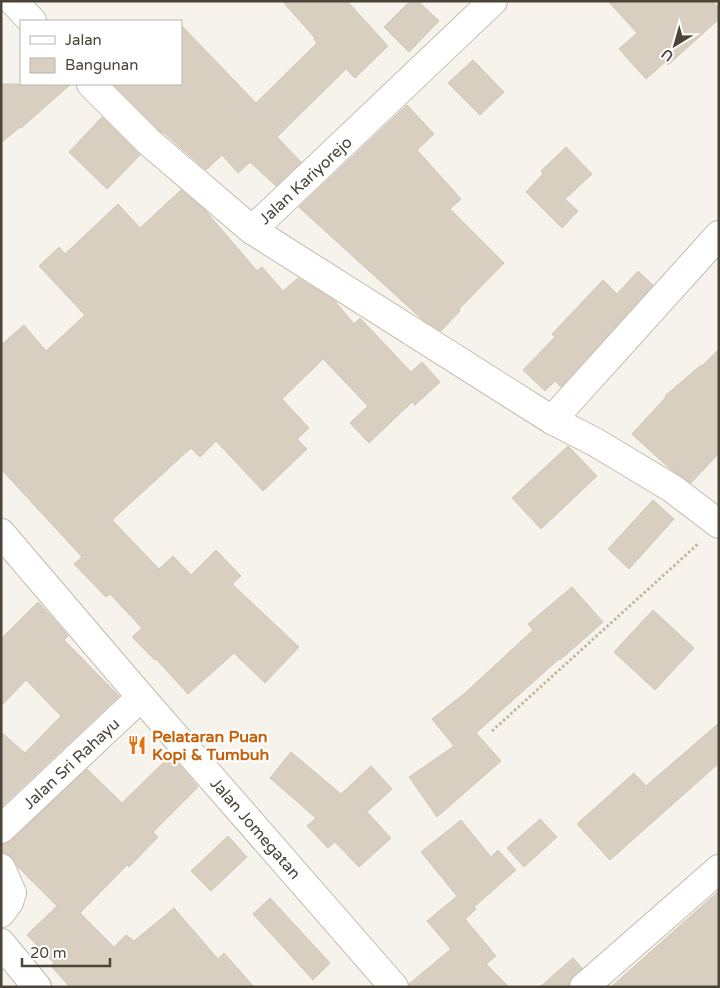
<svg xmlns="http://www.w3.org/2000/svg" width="720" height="988" viewBox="0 0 720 988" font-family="'Varela Round',sans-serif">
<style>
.building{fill:#d8cfc1;stroke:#d3c7b4}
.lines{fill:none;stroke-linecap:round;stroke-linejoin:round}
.minor-casing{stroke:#c2bbae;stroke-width:30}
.path{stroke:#c4b79f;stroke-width:3;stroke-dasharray:2.5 2.5;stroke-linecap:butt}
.minor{stroke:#fff;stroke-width:28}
.labels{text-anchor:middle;stroke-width:4.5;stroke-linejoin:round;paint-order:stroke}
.street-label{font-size:16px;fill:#4b4439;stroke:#fff}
.food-label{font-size:16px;font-weight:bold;fill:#c56008;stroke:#fff;text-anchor:start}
</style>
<rect width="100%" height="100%" fill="#f6f3ec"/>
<g class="building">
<path d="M282,1H347L388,46L355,78L346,69L277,137L301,162L276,186L250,162L238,173L222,155L206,170L163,132V133L160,131L113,84H181V25L256,103L317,43L314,39L315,38Z"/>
<path d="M410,1H418L439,21L409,52L384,27Z"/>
<path d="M608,1H712L719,8V19L668,65L665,62L646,79L619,49L637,33Z"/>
<path d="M473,60L504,92L480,115L448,83Z"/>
<path d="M1,84H71L21,128L20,127L1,143Z"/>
<path d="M407,105L434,134L417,150L461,199L450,209L504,263L459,309L460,311L441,331L423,320L302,210L299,207Z"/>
<path d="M102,117L140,155L107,189L69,152Z"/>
<path d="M566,147L592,174L565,199L578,211L562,228L526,192L543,174L541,171Z"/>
<path d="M181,190L205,210L257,271L262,267L283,291L298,278L334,300L354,324L360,318L411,372L422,362L440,382L415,405L412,402L369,443L350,423L368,406L323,359L282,399L309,428L297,439L307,449L263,491L216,441L200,457L191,448L112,520L159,569L173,556L191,575L216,550L241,576L232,584L299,647L265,683L234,653L188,694L156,659L155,660L132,637L142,628L110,594L106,597L74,564L82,557L1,469V345L24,325L46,351L85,315L39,266L59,247L65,254L118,204L140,228Z"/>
<path d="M638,271L653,285L561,387L555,381L545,391L523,370L555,337L552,334L603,280L617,294Z"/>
<path d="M719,349V453L691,483L669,468L632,434L666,397L665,396L701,365L702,366Z"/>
<path d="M568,446L597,476L541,529L512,498Z"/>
<path d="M653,500L674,519L629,569L608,549Z"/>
<path d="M572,587L603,622L560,660L559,659L476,733L501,761L437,817L409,777L454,746L432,719L465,693L533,630L528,624Z"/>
<path d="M38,602L50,615L68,636L64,640L119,696L1,807V732L25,753L61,716L26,680L1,706V639Z"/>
<path d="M653,610L694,648L655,690L614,652Z"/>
<path d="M719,723V763L610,860L577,824L634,773L646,786Z"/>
<path d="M291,752L341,794L371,766L392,789L367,812L391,838L359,867L335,842L328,848L307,826L316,818L270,778Z"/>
<path d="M171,755L198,787L153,832L158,837L129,867L127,865L80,913L114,947L126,935L134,941L174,908L218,959L224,953L254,987H70L51,966L54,963L27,935L57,906L18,867L11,856L1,851V844H5L12,840L87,769L122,803Z"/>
<path d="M540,819L557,837L524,867L507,848Z"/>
<path d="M461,820L491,857L498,850L516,870L474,907L476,909L465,919L496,956L486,964L509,987H409V984L451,949L427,921L457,896L421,852Z"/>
<path d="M228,836L247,857L211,891L191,871Z"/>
<path d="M719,891V987H611L666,938Z"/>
<path d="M270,898L330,963L313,980L253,914Z"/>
<path d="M573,958L582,968L573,976L569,982V987H540Z"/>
</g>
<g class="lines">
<g class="minor-casing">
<g id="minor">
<path d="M13,1L32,21"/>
<path d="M91,84L149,142L252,230L552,420L595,442L673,489L719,524"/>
<path d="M252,230L493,1"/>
<path d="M552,420L719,235"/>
<path d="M1,533L141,697L394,987"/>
<path d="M1,829L141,697"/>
<path d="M1,868L12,893L9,902L1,913"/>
<path d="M1,943L37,987"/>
<path d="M584,987L719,869"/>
</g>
</g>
<path class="path" d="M492,731L699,543"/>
<use href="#minor" class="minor"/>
</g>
<defs>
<g id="restaurant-bare" transform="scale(1.5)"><path d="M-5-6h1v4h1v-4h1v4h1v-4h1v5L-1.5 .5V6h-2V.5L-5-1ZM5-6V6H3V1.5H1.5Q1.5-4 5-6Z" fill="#e8710a" stroke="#fff" stroke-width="2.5" paint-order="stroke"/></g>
</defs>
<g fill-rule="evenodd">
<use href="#restaurant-bare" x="137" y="745"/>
</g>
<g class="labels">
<g class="street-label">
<text transform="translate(305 180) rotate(-43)" y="6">Jalan Kariyorejo</text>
<text transform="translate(71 763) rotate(-43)" y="6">Jalan Sri Rahayu</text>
<text transform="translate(256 828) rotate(49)" y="6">Jalan Jomegatan</text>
</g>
<g class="food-label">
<text x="152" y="742">Pelataran Puan<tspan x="152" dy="18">Kopi &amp; Tumbuh</tspan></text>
</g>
</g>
<rect width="720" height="988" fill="none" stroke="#4b4439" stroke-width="5"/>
<rect x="20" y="20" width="162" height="65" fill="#ffffff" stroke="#b7b4b0"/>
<rect x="30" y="36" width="25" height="8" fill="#ffffff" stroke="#b7b4b0"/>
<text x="65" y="45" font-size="15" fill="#4b4439">Jalan</text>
<rect x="30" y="58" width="25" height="15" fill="#d8cfc1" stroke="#b7b4b0"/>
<text x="65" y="70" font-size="15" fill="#4b4439">Bangunan</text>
<g transform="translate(675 45) rotate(217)" stroke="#ffffff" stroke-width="4" paint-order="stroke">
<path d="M0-4L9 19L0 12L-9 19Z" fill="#4b4439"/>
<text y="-8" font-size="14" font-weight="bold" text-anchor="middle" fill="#4b4439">U</text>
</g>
<path d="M22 958v8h88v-8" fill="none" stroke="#4b4439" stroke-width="2.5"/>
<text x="30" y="958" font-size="15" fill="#4b4439" stroke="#ffffff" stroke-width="4" paint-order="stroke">20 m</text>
</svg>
